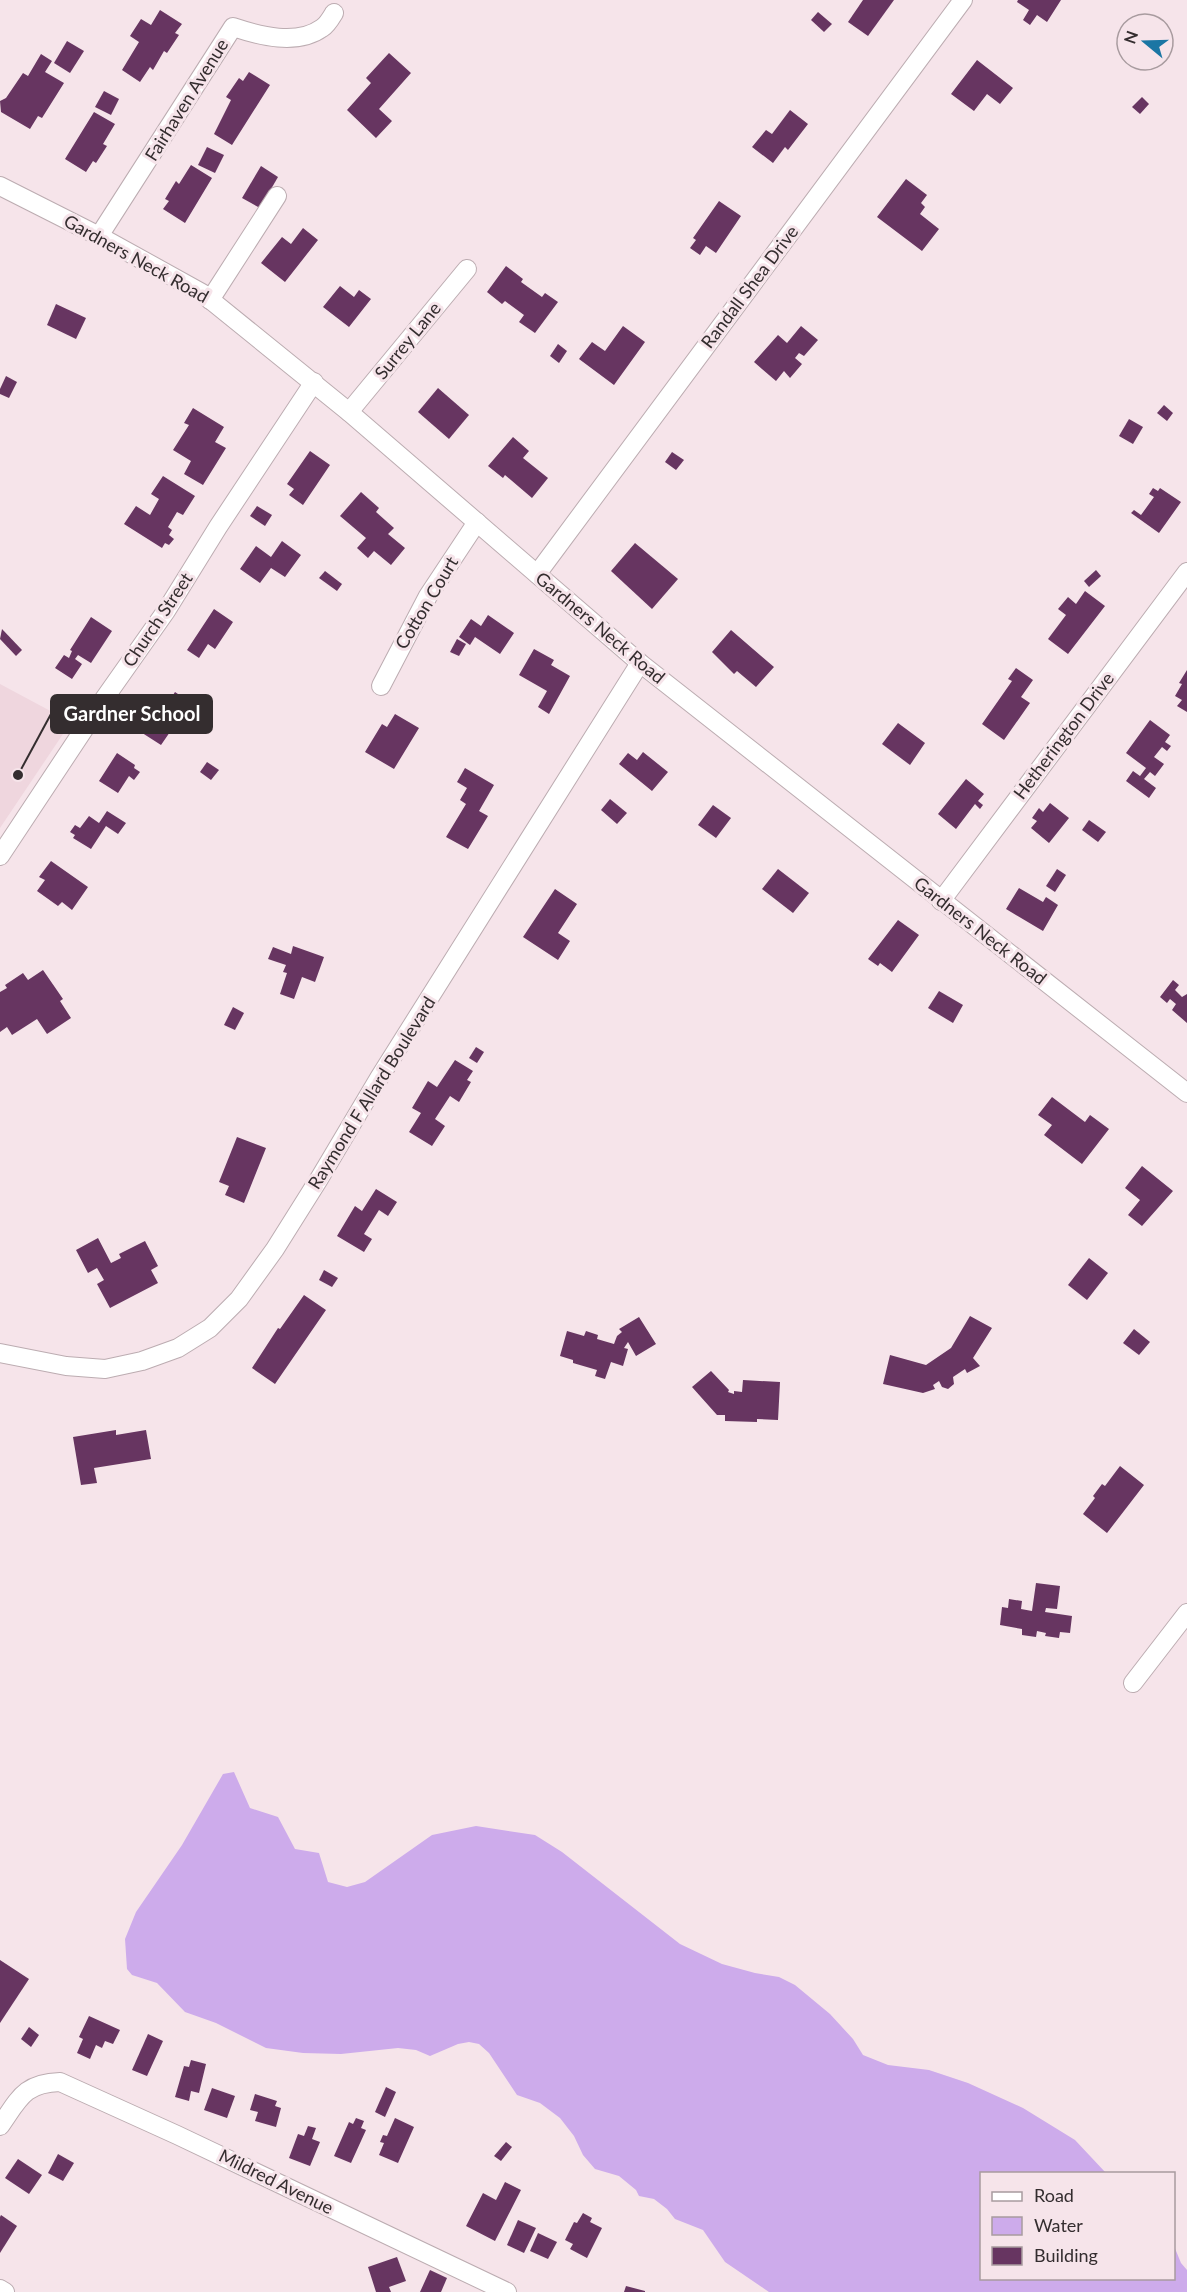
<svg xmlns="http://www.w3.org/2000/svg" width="1187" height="2292" viewBox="0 0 1187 2292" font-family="Lato,sans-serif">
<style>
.built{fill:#efd6de}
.water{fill:#cdabeb}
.building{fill:#673561}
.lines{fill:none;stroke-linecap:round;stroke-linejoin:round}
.minor-casing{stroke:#bcacb1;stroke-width:20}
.minor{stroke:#fff;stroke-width:18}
.labels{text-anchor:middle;stroke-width:6;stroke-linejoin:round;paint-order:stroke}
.street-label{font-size:18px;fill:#342d2f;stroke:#f6e4ea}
.leader{fill:none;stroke:#342d2f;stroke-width:2}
.callout-dot{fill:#342d2f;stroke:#f6e4ea;stroke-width:2}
.callout{fill:#342d2f;stroke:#342d2f;stroke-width:2}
.callout-label{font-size:20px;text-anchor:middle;font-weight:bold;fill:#fff}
</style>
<rect width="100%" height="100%" fill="#f6e4ea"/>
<path class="built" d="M0,684L71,722L0,828Z"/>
<path class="water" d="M234,1772L250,1808L278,1817L295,1849L319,1853L328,1882L347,1887L365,1882L432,1835L476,1826L535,1835L562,1852L680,1944L722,1964L755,1973L779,1977L795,1985L830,2014L853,2039L863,2055L888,2065L929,2070L968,2083L1023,2108L1075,2140L1106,2173L982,2174V2278H1174V2246L1181,2263L1187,2270V2292H769L725,2262L703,2230L675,2219L667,2209L654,2199L639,2196L636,2190L619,2176L595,2169L583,2155L574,2136L560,2118L540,2103L517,2095L489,2053L479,2044L469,2042L458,2044L430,2056L416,2050L398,2048L341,2054L303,2053L266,2048L216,2023L185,2012L157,1983L132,1975L127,1969L125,1939L136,1912L182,1845L223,1774Z"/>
<g class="building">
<path d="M863,0H894L868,36L848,22Z"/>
<path d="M1018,0H1061L1047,22L1037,15L1030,25L1023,20L1029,10L1017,2Z"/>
<path d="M160,10L182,24L175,33L179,35L167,53L164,51L153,70L150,67L140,82L122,70L139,42L130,36L141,19L151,25Z"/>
<path d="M818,12L832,24L824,32L811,20Z"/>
<path d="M67,41L84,51L70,73L54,63Z"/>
<path d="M389,53L411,73L379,109L392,121L376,138L347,110L371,83L366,78Z"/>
<path d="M41,54L52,61L45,72L64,83L42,118L38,116L30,129L1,112L0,101L6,98L23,73L28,76Z"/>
<path d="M977,60L1013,88L1000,104L987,94L974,111L951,94Z"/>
<path d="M249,72L270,85L232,145L214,134L231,100L226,97L239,78L243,81Z"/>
<path d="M104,91L119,99L111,115L95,107Z"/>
<path d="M1142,97L1149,104L1140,114L1132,107Z"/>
<path d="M790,110L808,124L788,150L785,147L773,163L752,147L766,130L772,134Z"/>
<path d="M94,112L115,124L103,144L107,146L96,163L93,161L86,172L65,159Z"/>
<path d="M207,147L224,155L215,173L198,165Z"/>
<path d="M191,165L212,178L185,223L163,209L169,201L165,199L176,181L179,184Z"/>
<path d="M261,166L278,177L260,208L242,198Z"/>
<path d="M906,179L927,195L921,203L925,207L920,214L939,229L922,251L877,217Z"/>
<path d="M719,201L741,216L716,253L706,246L700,255L690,248L696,240L693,238Z"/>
<path d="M303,228L318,240L285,282L261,263L282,237L291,244Z"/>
<path d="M506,266L523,279L521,282L542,297L545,293L558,302L535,333L519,322L524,315L505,301L502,304L487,292Z"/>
<path d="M340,286L354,297L359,290L371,299L349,327L323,307Z"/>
<path d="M56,304L86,318L76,339L47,325Z"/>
<path d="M623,326L645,342L614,385L579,359L592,342L605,351Z"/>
<path d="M801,326L818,340L804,356L799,353L795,358L802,364L790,378L784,371L776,381L754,362L778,335L787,343Z"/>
<path d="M558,344L567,351L559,363L550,356Z"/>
<path d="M6,376L17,382L9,398L0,394V389Z"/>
<path d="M438,388L469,415L449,439L418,412Z"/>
<path d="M1164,405L1173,413L1167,421L1157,413Z"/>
<path d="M193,408L224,427L215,442L226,448L203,485L184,474L191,461L173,450L189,425L184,423Z"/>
<path d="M1129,419L1143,427L1133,444L1119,436Z"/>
<path d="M513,437L529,451L523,458L548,478L532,498L505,475L503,478L488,466Z"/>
<path d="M310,451L330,465L303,505L289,495L294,489L287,484Z"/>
<path d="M672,452L684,460L676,470L665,462Z"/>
<path d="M163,476L195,496L183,515L177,512L168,527L172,530L169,535L174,539L169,545L165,543L162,548L124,524L136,506L150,515L159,499L151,494Z"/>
<path d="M1153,488L1158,491L1160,488L1181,502L1159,533L1131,513L1134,510L1141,515L1154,497L1149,494Z"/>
<path d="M361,492L379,508L376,512L394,528L388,534L405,548L391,565L374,551L368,558L357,548L366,538L340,516Z"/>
<path d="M257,506L272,515L265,526L250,516Z"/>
<path d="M282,541L301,555L285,577L271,568L260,583L240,569L256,546L271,557Z"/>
<path d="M635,543L678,579L652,609L611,571Z"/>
<path d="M1096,570L1101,576L1089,587L1084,581Z"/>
<path d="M325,571L342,584L337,591L319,578Z"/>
<path d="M1085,591L1105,606L1068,654L1048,639L1066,615L1058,609L1068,597L1076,604Z"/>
<path d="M214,609L233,622L215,649L208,644L199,658L187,650Z"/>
<path d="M488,615L514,633L500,654L475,637L470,645L459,637L471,619L481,626Z"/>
<path d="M91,617L112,631L91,663L78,655L75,659L82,664L72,679L55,668L64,655L69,658L72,651L70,650Z"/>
<path d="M2,629L22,650L16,656L0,639Z"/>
<path d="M731,630L774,667L756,687L737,671L734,674L712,652Z"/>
<path d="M457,639L466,644L459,656L450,652Z"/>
<path d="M534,649L554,660L551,665L570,676L549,714L538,707L547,691L519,675Z"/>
<path d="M1016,668L1033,680L1021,697L1030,703L1004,740L982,724L1012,681L1008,679Z"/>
<path d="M1187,670V712L1177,706L1182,700L1175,696L1182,684L1179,683Z"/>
<path d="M175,692L196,706L187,720L181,716L161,745L136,729L141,721L139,719L151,700L164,709Z"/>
<path d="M395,714L419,728L394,769L365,752L382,724L387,727Z"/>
<path d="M1150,720L1170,735L1165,742L1171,746L1167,751L1162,747L1154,757L1164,764L1155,776L1150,772L1144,779L1156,788L1149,798L1126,781L1133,771L1140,776L1146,768L1126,753Z"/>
<path d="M898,723L925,743L910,765L882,744Z"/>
<path d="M643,752L668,772L652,791L619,764L628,753L637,760Z"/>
<path d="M117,753L135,765L134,768L140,772L134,780L129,776L118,793L99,781Z"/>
<path d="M207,762L219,770L211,780L200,772Z"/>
<path d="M465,768L494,785L479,811L488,816L468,849L446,837L466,804L460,800L467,788L457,782Z"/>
<path d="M966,779L984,794L978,801L983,805L980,809L975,804L956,829L938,814Z"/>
<path d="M610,799L627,813L617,824L601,810Z"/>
<path d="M1050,803L1069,818L1049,843L1031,828L1037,821L1032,818L1039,808L1043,812Z"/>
<path d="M713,805L731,818L716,838L698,825Z"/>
<path d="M107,811L126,823L118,834L106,826L91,849L73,838L75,835L70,832L75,825L80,828L89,816L99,823Z"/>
<path d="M1089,820L1106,832L1098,842L1082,830Z"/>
<path d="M51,861L88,887L72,910L62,902L58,906L37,891L45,880L39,877Z"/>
<path d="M778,869L809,893L793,913L762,889Z"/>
<path d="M1057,869L1066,875L1055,892L1046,886Z"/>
<path d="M1019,888L1043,902L1046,897L1058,905L1043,931L1006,909Z"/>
<path d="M555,889L577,904L558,933L570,941L558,960L523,937Z"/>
<path d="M898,920L919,935L892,972L880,963L878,966L868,959Z"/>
<path d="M293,946L324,957L315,982L302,977L294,999L280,994L287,973L283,972L286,965L268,959L273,947L291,954Z"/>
<path d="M43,970L63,999L60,1001L71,1018L47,1034L37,1019L12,1035L7,1027L0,1032V992L7,988L5,985L23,973L28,980Z"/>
<path d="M1173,980L1179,985L1175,990L1182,997L1187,994V1023L1172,1010L1176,1004L1170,999L1167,1003L1160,997Z"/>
<path d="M939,991L963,1005L953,1023L928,1008Z"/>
<path d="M233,1007L244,1013L235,1030L224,1025Z"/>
<path d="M476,1047L484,1052L477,1063L469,1058Z"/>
<path d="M455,1060L473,1071L467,1080L471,1082L459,1102L450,1096L435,1119L445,1126L432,1146L409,1132L421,1113L412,1108L428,1081L437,1087Z"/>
<path d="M1052,1097L1085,1122L1090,1115L1109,1129L1082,1164L1044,1135L1052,1125L1038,1115Z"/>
<path d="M237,1137L266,1148L244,1203L225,1195L229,1186L219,1182Z"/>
<path d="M1142,1166L1173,1191L1142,1226L1128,1215L1140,1200L1125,1188Z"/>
<path d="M376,1189L397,1202L388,1216L379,1210L364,1234L372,1239L364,1252L337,1236L355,1206L362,1211Z"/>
<path d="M98,1238L111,1263L121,1258L119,1254L145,1241L158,1266L151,1270L158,1283L110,1308L97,1284L104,1280L97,1268L88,1273L76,1250Z"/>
<path d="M1089,1258L1108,1273L1087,1300L1068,1285Z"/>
<path d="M324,1270L338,1278L332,1287L319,1280Z"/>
<path d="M304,1295L326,1310L275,1384L252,1368L278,1328L280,1329Z"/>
<path d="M970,1316L992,1328L973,1358L980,1366L967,1373L965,1369L953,1377L954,1384L948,1389L942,1387L939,1381L933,1385L935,1389L923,1393L883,1384L890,1355L926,1365L951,1348Z"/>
<path d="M639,1317L656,1344L636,1356L628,1342L624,1348L628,1349L623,1366L611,1362L605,1379L595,1376L597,1370L573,1363V1360L560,1356L567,1331L584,1336L586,1331L598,1335L597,1339L614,1344L617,1336L622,1332L619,1329Z"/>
<path d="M1134,1329L1150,1342L1139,1355L1123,1343Z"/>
<path d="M711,1371L729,1390L728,1392L734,1394V1391L742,1392L743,1380L780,1382L778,1420L757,1419V1422L725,1421V1415H717L692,1387Z"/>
<path d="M116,1430V1435L146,1430L151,1459L94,1468L97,1483L81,1485L73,1437Z"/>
<path d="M1120,1466L1144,1485L1107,1533L1083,1514L1095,1498L1093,1496L1102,1484L1105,1486Z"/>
<path d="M1036,1583L1060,1586L1057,1609L1046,1608L1045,1612L1072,1616L1070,1633L1060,1632L1059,1638L1045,1636L1046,1633L1037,1631L1036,1637L1022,1635V1629L1000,1625L1002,1607L1008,1608L1009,1599L1022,1601L1021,1609L1032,1611Z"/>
<path d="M0,1960L29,1979L0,2023Z"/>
<path d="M89,2016L120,2030L113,2044L105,2041L102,2048L96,2045L90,2059L77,2053L83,2039L79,2037Z"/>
<path d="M29,2027L39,2035L31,2047L21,2039Z"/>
<path d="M148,2034L163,2041L147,2076L132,2070Z"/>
<path d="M191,2060L206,2064L199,2093L191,2091L189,2101L175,2097L184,2066L189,2067Z"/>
<path d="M386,2087L396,2092L385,2117L375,2112Z"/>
<path d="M212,2088L235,2096L227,2118L204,2110Z"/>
<path d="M255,2094L277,2101L275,2106L281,2108L276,2127L255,2121L258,2112L250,2110Z"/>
<path d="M356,2118L364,2121L361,2128L366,2130L351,2163L334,2156L349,2122L353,2124Z"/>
<path d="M395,2118L414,2127L398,2163L379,2155L384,2143L380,2142L383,2135L387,2136Z"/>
<path d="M308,2126L316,2128L312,2139L320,2142L310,2166L289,2158L298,2134L304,2136Z"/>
<path d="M506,2142L512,2147L501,2161L494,2156Z"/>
<path d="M58,2154L74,2163L63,2181L48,2173Z"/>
<path d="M18,2159L42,2175L29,2194L5,2178Z"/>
<path d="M505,2182L521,2190L495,2241L466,2226L483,2193L496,2200Z"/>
<path d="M583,2213L592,2218L590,2222L602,2228L587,2258L570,2249L573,2244L565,2240L574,2222L577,2223Z"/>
<path d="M1,2215L17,2226L0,2253V2217Z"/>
<path d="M518,2220L536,2228L524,2253L507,2245Z"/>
<path d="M538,2233L557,2242L548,2259L530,2251Z"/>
<path d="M397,2257L406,2281L389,2287L391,2292H376L368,2267Z"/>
<path d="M430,2270L447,2278L441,2292H420Z"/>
<path d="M626,2286L645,2291V2292H624Z"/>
</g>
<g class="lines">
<g class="minor-casing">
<g id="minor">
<path d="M0,186L99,236L202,293L349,412L640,663L1187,1093"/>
<path d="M99,236L233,27C260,36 297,46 322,28C327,25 331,18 334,13"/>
<path d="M210,300L277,196"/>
<path d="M349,412L467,269"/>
<path d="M537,574L963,0"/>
<path d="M381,686L428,596L477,522"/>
<path d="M0,856L104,699L166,611L218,527L314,382"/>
<path d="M941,901L1187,572"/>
<path d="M0,1353L66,1366L105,1369L142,1361L178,1348L210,1328L239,1299L275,1249L319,1179L379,1078L640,663"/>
<path d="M1133,1683L1187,1613"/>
<path d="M0,2126C19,2099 24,2083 60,2082L177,2135L507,2292"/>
<path d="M0,2289L5,2292"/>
</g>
</g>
<use href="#minor" class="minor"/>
</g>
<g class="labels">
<g class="street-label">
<text transform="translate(187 100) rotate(-58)" y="6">Fairhaven Avenue</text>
<text transform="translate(136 259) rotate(29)" y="6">Gardners Neck Road</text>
<text transform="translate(750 287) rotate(-53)" y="6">Randall Shea Drive</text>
<text transform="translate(408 341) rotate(-51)" y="6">Surrey Lane</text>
<text transform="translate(427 603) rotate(-59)" y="6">Cotton Court</text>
<text transform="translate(158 620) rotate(-56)" y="6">Church Street</text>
<text transform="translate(600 628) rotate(40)" y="6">Gardners Neck Road</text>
<text transform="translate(1064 736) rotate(-53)" y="6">Hetherington Drive</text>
<text transform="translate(980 931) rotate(38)" y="6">Gardners Neck Road</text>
<text transform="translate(372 1093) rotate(-58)" y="6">Raymond F Allard Boulevard</text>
<text transform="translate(276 2182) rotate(26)" y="6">Mildred Avenue</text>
</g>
</g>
<path class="leader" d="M18 775L51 714"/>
<circle class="callout-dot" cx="18" cy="775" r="6"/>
<rect class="callout" x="51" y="695" width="161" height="38" rx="6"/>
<g class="callout-label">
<text x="132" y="721">Gardner School</text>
</g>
<rect x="980" y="2172" width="195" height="108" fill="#f6e4ea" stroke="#a89b9f" stroke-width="1.5"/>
<rect x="992" y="2192" width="30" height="9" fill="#ffffff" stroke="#a89b9f" stroke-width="1.5"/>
<text x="1034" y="2202" font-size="18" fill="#342d2f">Road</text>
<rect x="992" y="2217" width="30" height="18" fill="#cdabeb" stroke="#a89b9f" stroke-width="1.5"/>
<text x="1034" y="2232" font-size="18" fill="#342d2f">Water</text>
<rect x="992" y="2247" width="30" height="18" fill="#673561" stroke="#a89b9f" stroke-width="1.5"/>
<text x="1034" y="2262" font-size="18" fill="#342d2f">Building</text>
<g transform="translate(1145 42) rotate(289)"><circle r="28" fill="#f6e4ea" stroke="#a89b9f" stroke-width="1.5"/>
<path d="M0-4.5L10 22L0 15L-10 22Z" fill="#1b76a4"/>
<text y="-9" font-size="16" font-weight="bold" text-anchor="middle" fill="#342d2f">N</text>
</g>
</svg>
